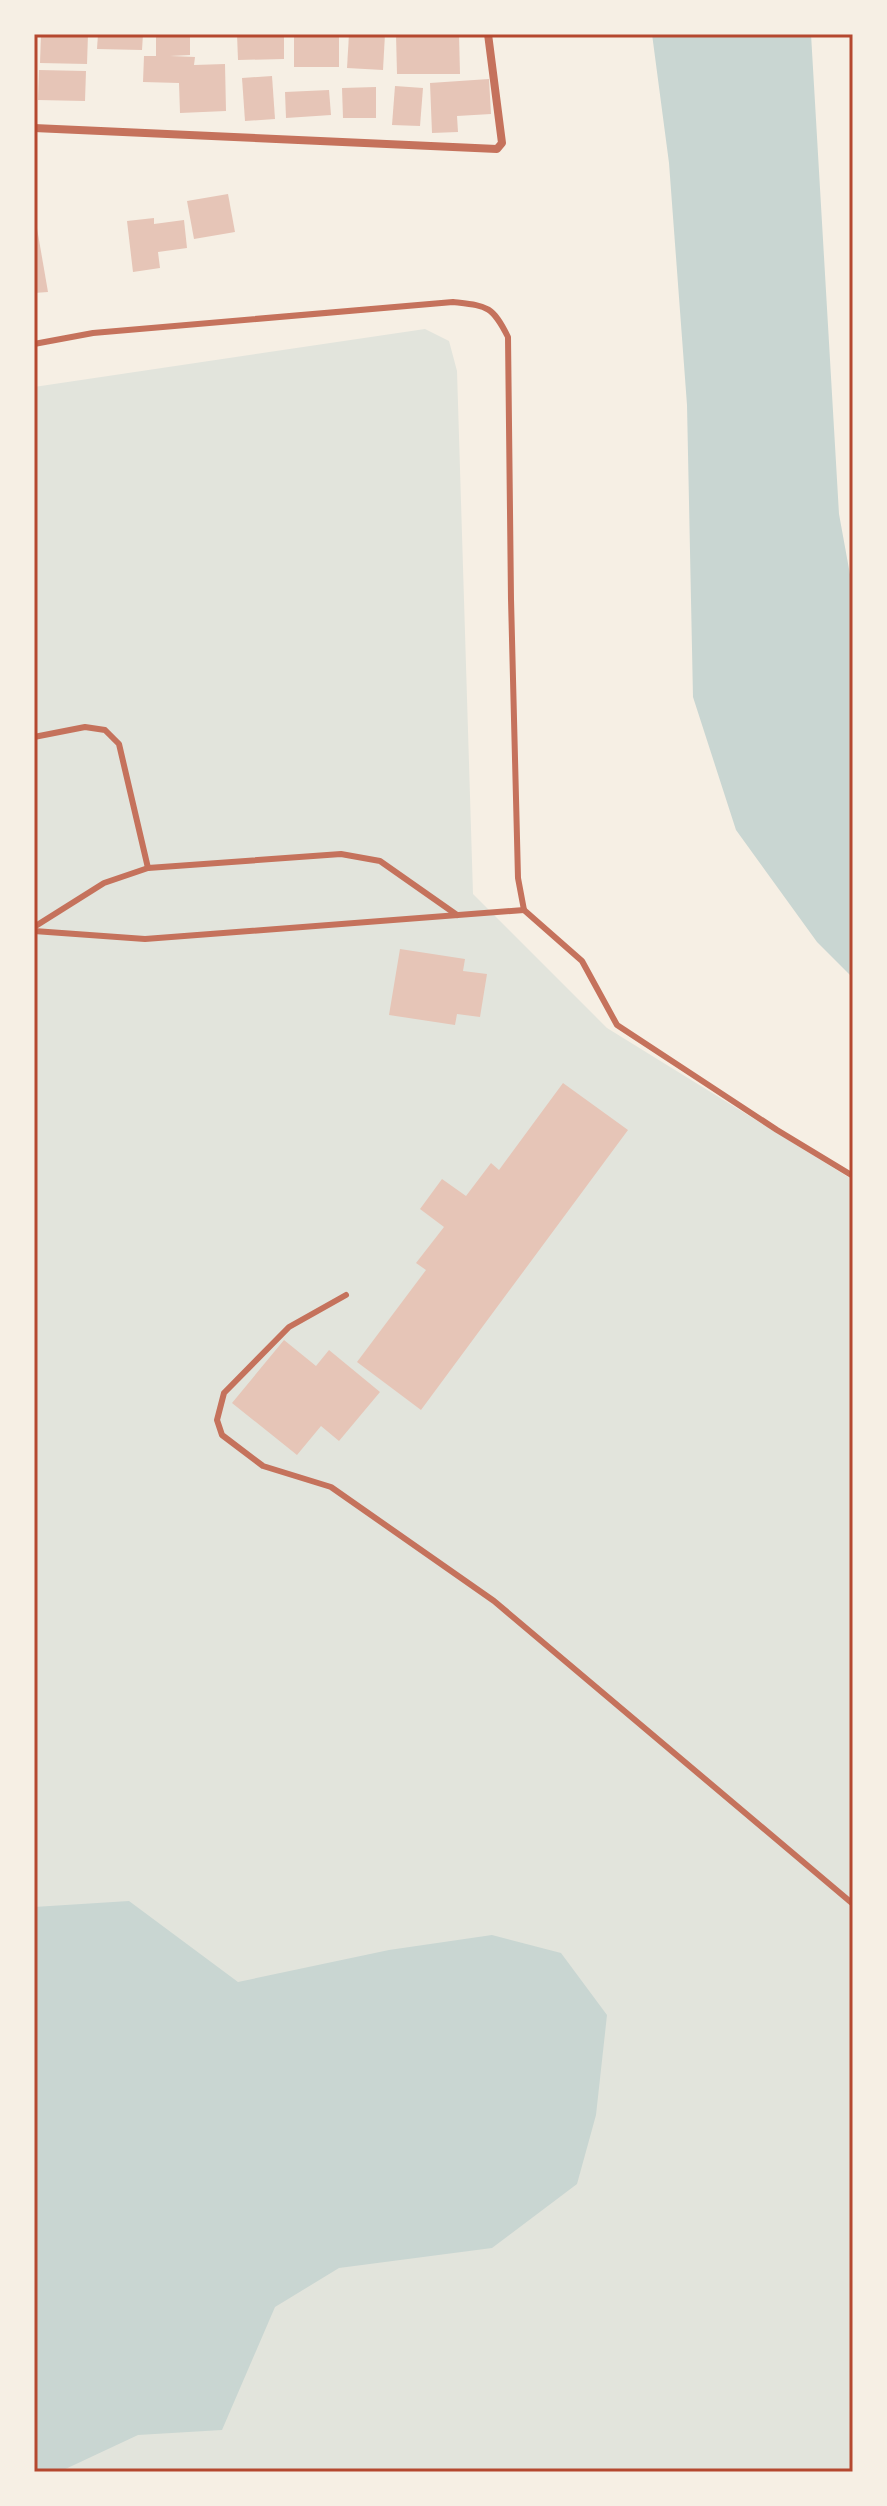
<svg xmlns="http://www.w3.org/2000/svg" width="887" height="2506" viewBox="0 0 887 2506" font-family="Figtree,sans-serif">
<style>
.green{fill:#e2e4dc}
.water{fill:#c9d6d2}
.building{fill:#e6c5b7}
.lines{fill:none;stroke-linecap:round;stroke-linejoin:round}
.service{stroke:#c5725c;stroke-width:6}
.minor{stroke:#c5725c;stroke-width:8}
.neatline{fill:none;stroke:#b5482f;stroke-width:3}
</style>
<rect width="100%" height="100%" fill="#f6efe4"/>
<path class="green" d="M425,329L449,341L457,371L473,894L607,1028L853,1180V2472H34V387Z"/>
<g class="water">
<path d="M652,34H811L839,514L853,591V978L817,942L736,830L693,697L687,405L669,163Z"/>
<path d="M129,1901L238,1982L389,1950L492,1935L561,1953L607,2015L596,2115L577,2184L492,2248L339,2268L275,2307L222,2430L138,2435L59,2472H34V1907Z"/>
</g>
<g class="building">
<path d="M41,34H88L87,64L40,63Z"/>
<path d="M98,34H143L142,50L97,49Z"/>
<path d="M156,34H190V55L170,56L195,57L194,65L225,64L226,111L180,113L179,83L143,82L144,56H156Z"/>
<path d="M237,34H284V59L238,60Z"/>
<rect x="294" y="34" width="45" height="33"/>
<path d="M349,34H385L383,70L347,68Z"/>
<path d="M396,34H459L460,74H397Z"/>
<path d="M39,70L86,71L85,101L38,100Z"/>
<path d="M272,76L275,119L245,121L242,78Z"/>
<path d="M489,79L491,114L457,116L458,132L432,133L430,83Z"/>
<path d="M395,86L423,88L420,126L392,125Z"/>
<path d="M376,87V118H343L342,88Z"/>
<path d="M329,90L331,115L286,118L285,92Z"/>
<path d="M228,194L235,232L194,239L187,201Z"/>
<path d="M34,211L48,292L34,293Z"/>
<path d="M154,218V224L184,220L187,248L158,252L160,268L133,272L127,221Z"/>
<path d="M400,949L465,959L463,971L487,974L480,1017L457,1014L455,1025L389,1015Z"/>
<path d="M563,1083L628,1130L421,1410L357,1362L426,1270L416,1263L444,1227L420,1209L442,1179L466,1196L491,1163L499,1170Z"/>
<path d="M284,1340L316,1366L329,1350L380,1392L339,1441L321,1426L297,1455L232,1403Z"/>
</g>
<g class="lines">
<g class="service">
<path d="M34,344L93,333L453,302C487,306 492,305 508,337L511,599L518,878L524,910L582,961L617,1025L777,1130L853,1176"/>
<path d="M34,737L85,727L105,730L119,744L148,868"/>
<path d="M34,927L104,883L148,868L341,854L380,861L457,915"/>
<path d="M34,931L145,939L524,910"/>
<path d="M346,1295L289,1327L224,1393L217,1420L222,1435L263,1466L331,1487L494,1601L853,1904"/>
</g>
<path class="minor" d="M34,128L497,149L502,143L488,34"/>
</g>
<rect width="887" height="2506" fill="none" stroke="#f6efe4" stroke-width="72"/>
<rect x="36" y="36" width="815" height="2434" class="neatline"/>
</svg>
